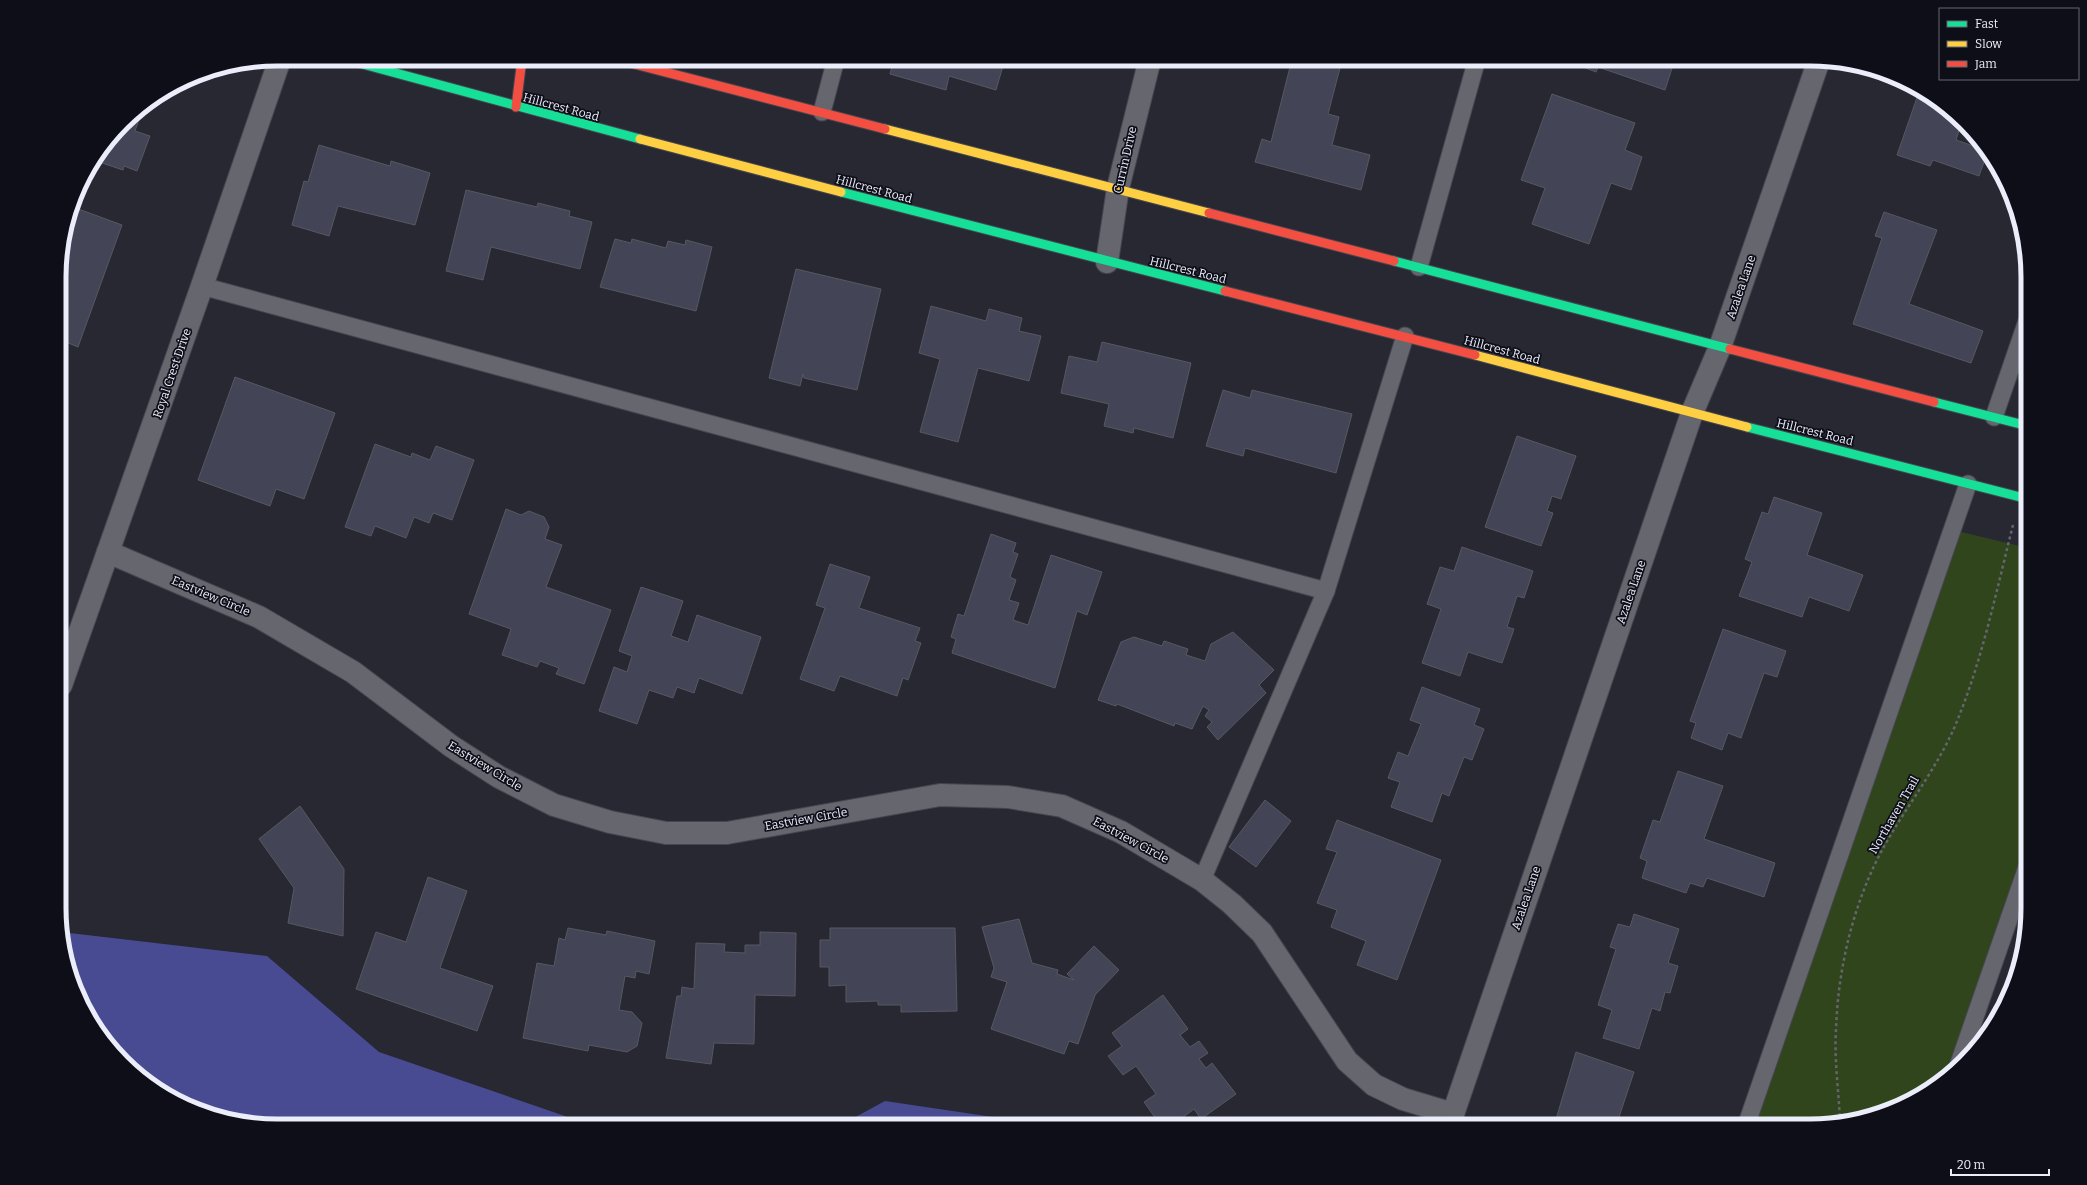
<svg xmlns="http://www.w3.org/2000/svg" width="2087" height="1185" viewBox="0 0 2087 1185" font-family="Bitter,serif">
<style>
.green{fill:#30451c}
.water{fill:#484b92}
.building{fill:#444457;stroke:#565861}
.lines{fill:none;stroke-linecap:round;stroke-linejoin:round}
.lane-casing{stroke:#45464f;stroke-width:19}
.street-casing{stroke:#45464f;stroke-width:24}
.fast-casing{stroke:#45464f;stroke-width:11}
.slow-casing{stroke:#45464f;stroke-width:11}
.jam-casing{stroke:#45464f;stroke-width:11}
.path{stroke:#64666e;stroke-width:2.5;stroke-dasharray:3 3;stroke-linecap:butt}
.lane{stroke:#65666e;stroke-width:17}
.street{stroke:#65666e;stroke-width:22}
.fast{stroke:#16e098;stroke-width:9}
.slow{stroke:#ffcf43;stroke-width:9}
.jam{stroke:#f24e42;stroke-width:9}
.labels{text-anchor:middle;stroke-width:3.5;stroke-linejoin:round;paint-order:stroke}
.street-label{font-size:12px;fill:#ebedfa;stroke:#0d0e17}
.rim{fill:none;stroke:#ebedfa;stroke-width:5}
</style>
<rect width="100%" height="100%" fill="#272832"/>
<g class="green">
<path d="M2028,349V382L2017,380Z"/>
<path d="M1953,530L2028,548V842L1948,1075L1931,1089L1880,1115L1824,1126H1752Z"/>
</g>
<g class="water">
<path d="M61,932L267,956L379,1052L594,1126H276L220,1119L168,1097L123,1062L96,1029L71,979Z"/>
<path d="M885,1101L993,1117V1126H839Z"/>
</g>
<g class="building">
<path d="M894,59H1005L996,90L949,76L946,90L890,74Z"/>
<path d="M1292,59H1306L1340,68L1328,114L1339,117L1332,145L1370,155L1361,190L1255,162L1262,139L1271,142Z"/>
<path d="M1562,59H1675L1665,90L1598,67L1596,72Z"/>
<path d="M1920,89L1962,121L1956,140L1988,151L1979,176L1933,160L1930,166L1897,155Z"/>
<path d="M1552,94L1635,123L1625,150L1642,157L1631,190L1611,183L1589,244L1532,224L1545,188L1521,180Z"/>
<path d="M144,106L135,131L150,136L137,171L124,166L123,170L96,161L133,113Z"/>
<path d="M319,145L390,166L391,161L430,173L415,225L338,206L329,236L292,225L304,181L308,182Z"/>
<path d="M466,190L537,207L538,203L570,211L569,216L592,222L580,269L491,247L483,280L446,271Z"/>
<path d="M73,207L122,225L78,347L61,340V248Z"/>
<path d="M1884,212L1937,230L1909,304L1983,331L1971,363L1853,324L1882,238L1875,236Z"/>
<path d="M615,239L631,243L632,239L666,248L668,241L685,245L686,240L712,247L696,311L600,287Z"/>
<path d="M796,269L881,289L857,390L804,378L803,374L800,386L769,378Z"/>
<path d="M931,306L986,321L989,309L1022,318L1019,331L1041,336L1029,381L978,368L958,442L920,432L940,359L919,353Z"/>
<path d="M1102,342L1191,363L1173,438L1134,428L1133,433L1104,426L1109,404L1061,393L1069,356L1097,362Z"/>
<path d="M235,377L335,413L304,499L276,489L270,506L198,480Z"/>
<path d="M1223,390L1250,398L1252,390L1352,414L1336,473L1245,448L1243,456L1206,446Z"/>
<path d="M1517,436L1576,456L1561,499L1552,496L1547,511L1553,513L1541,546L1485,527Z"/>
<path d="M375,444L411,457L412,453L430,460L436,446L474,460L452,520L433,513L429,523L414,517L406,538L375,526L371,536L345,527Z"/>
<path d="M1774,497L1822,513L1807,555L1863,575L1849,611L1809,597L1802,617L1739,596L1752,562L1745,559L1762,512L1768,514Z"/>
<path d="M506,509L521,515L529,511L544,517L549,527L545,539L562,545L546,587L611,610L584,684L556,674L559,668L540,661L537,667L502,655L511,629L469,614Z"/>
<path d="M991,534L1016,543L1013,552L1018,554L1010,577L1016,580L1009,600L1019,603L1013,620L1028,625L1051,555L1102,572L1087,615L1077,611L1055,688L952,653L956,639L951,637L958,614L964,616Z"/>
<path d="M1462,547L1533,571L1524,598L1517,596L1507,627L1514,629L1502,663L1468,652L1460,676L1422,663L1441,609L1427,604L1440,567L1454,571Z"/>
<path d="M830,564L870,577L859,608L920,628L915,641L921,643L908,680L903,678L897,696L840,676L834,691L800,679L825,608L816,605Z"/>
<path d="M641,587L683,601L671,636L688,642L697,615L761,637L742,694L699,678L694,693L677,687L673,698L649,690L637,724L599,711L614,667L627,672L632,656L619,651Z"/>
<path d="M1723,629L1786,651L1777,677L1764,673L1741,738L1728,733L1722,750L1691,738L1696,723L1690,721Z"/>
<path d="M1233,632L1274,670L1259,685L1266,693L1218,740L1207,727L1212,722L1205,716L1209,710L1203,706L1192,729L1175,723L1174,726L1117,704L1116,706L1098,700L1121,642L1134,637L1162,646L1164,641L1188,649L1186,655L1205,661L1211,644Z"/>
<path d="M1422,687L1480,709L1474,725L1484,729L1472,760L1464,757L1449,796L1442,793L1432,822L1391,807L1400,782L1388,778L1398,752L1408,756L1421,724L1410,720Z"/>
<path d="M1678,771L1723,786L1704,839L1775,863L1764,897L1707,878L1703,887L1690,883L1686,893L1642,878L1647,861L1640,858L1653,820L1660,822Z"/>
<path d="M1265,800L1291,821L1256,867L1229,847Z"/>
<path d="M300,806L344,869L343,936L288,923L294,888L259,839Z"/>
<path d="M1337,820L1441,860L1397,980L1357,965L1366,941L1331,927L1337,910L1317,903L1337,852L1326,849Z"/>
<path d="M428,877L467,891L440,968L493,986L477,1031L356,989L376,932L406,942Z"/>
<path d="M1634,914L1679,929L1668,963L1678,966L1670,993L1665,992L1660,1011L1652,1008L1639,1049L1603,1038L1612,1010L1598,1005L1616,949L1610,947L1618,924L1630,927Z"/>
<path d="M1019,919L1032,963L1058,970L1057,974L1074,980L1067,974L1094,946L1119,970L1095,995L1078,1044L1069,1041L1064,1054L991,1029L1007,982L991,977L994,968L982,927Z"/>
<path d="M568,928L606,935L607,931L655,941L649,974L636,971L635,978L625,976L619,1010L632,1012L642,1023L637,1046L627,1052L589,1045L588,1051L523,1038L537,963L554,966L559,938L565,940Z"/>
<path d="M830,928H955L957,1011L901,1012V1005H878V1001L846,1002V985L829,986V967H820V940H830Z"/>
<path d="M760,932L796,933L795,996L755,995L754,1044L714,1043L711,1064L666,1058L677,996H681L682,987L694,989L696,943L725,944L724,952L745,953V945H760Z"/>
<path d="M1163,995L1188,1029L1180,1035L1190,1047L1199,1041L1208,1053L1199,1059L1206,1068L1212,1063L1236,1094L1201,1119L1194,1109L1171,1126H1161L1144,1102L1156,1094L1136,1066L1123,1075L1108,1056L1122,1046L1112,1033Z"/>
<path d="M1576,1052L1634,1072L1616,1126H1554Z"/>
</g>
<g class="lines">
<g class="lane-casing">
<g id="lane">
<path d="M822,112L836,59"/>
<path d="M1419,267L1477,59"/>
<path d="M202,286L1326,591"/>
<path d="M1994,417L2028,318"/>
<path d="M1202,880L1326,591L1405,336"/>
<path d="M1958,1066L2028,864"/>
<path d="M1746,1126L1968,484"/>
</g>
</g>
<g class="street-casing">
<g id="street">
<path d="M1107,262L1118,188L1150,59"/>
<path d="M108,552L259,617L353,672L451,746L499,777L554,805L610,822L666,833H727L940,795L1008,797L1062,806L1121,832L1202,880L1232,904L1262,933L1347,1061L1374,1085L1403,1099L1453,1114"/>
<path d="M61,685L202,286L280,59"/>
<path d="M1449,1126L1692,413L1720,347L1819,60"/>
</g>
</g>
<g class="fast-casing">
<g id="fast">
<path d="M344,59L640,139"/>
<path d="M841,192L1225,291"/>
<path d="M1394,261L1730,349"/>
<path d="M1934,402L2028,426"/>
<path d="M1747,427L2028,499"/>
</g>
</g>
<g class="slow-casing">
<g id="slow">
<path d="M885,129L1209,213"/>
<path d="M640,139L841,192"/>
<path d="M1475,355L1747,427"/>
</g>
</g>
<g class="jam-casing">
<g id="jam">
<path d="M615,59L885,129"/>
<path d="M516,107L522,59"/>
<path d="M1209,213L1394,261"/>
<path d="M1225,291L1475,355"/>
<path d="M1730,349L1934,402"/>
</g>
</g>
<path class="path" d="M1840,1122C1839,1092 1834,1061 1836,1030C1838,968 1853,905 1882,850C1905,808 1936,770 1955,726C1982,662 1996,592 2013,525"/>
<use href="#lane" class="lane"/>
<use href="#street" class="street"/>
<use href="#fast" class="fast"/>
<use href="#slow" class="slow"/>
<use href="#jam" class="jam"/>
</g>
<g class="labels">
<g class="street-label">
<text transform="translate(561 107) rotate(15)" y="4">Hillcrest Road</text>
<text transform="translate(1125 160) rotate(-77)" y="4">Currin Drive</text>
<text transform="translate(874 189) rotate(15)" y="4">Hillcrest Road</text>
<text transform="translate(1188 270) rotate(14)" y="4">Hillcrest Road</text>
<text transform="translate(1741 287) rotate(-71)" y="4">Azalea Lane</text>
<text transform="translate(1502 350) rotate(15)" y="4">Hillcrest Road</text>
<text transform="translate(172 373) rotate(-71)" y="4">Royal Crest Drive</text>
<text transform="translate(1815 432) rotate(14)" y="4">Hillcrest Road</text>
<text transform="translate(1631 592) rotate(-71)" y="4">Azalea Lane</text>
<text transform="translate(211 596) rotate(23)" y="4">Eastview Circle</text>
<text transform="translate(485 766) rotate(31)" y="4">Eastview Circle</text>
<text transform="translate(1894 815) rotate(-60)" y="4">Northaven Trail</text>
<text transform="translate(806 819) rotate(-10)" y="4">Eastview Circle</text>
<text transform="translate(1131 840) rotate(28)" y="4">Eastview Circle</text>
<text transform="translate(1526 898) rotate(-71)" y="4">Azalea Lane</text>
</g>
</g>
<path d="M0 0H2087V1185H0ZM277 66H1810A211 211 0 0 1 2021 277V908A211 211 0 0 1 1810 1119H277A211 211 0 0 1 66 908V277A211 211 0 0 1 277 66Z" fill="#0d0e17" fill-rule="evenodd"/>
<path class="rim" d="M277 66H1810A211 211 0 0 1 2021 277V908A211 211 0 0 1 1810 1119H277A211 211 0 0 1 66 908V277A211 211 0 0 1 277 66Z"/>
<rect x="1939" y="8" width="140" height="72" fill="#0d0e17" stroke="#666772"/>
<rect x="1947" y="21" width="20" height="6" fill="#16e098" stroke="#666772"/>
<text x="1975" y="28" font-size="12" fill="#ebedfa">Fast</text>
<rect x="1947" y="41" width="20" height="6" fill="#ffcf43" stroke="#666772"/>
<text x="1975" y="48" font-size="12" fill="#ebedfa">Slow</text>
<rect x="1947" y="61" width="20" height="6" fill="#f24e42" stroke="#666772"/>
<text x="1975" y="68" font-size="12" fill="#ebedfa">Jam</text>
<path d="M1951 1169v6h98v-6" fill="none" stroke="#ebedfa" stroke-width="2"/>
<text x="1957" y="1169" font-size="12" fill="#ebedfa" stroke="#0d0e17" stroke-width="3" paint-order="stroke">20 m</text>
</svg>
